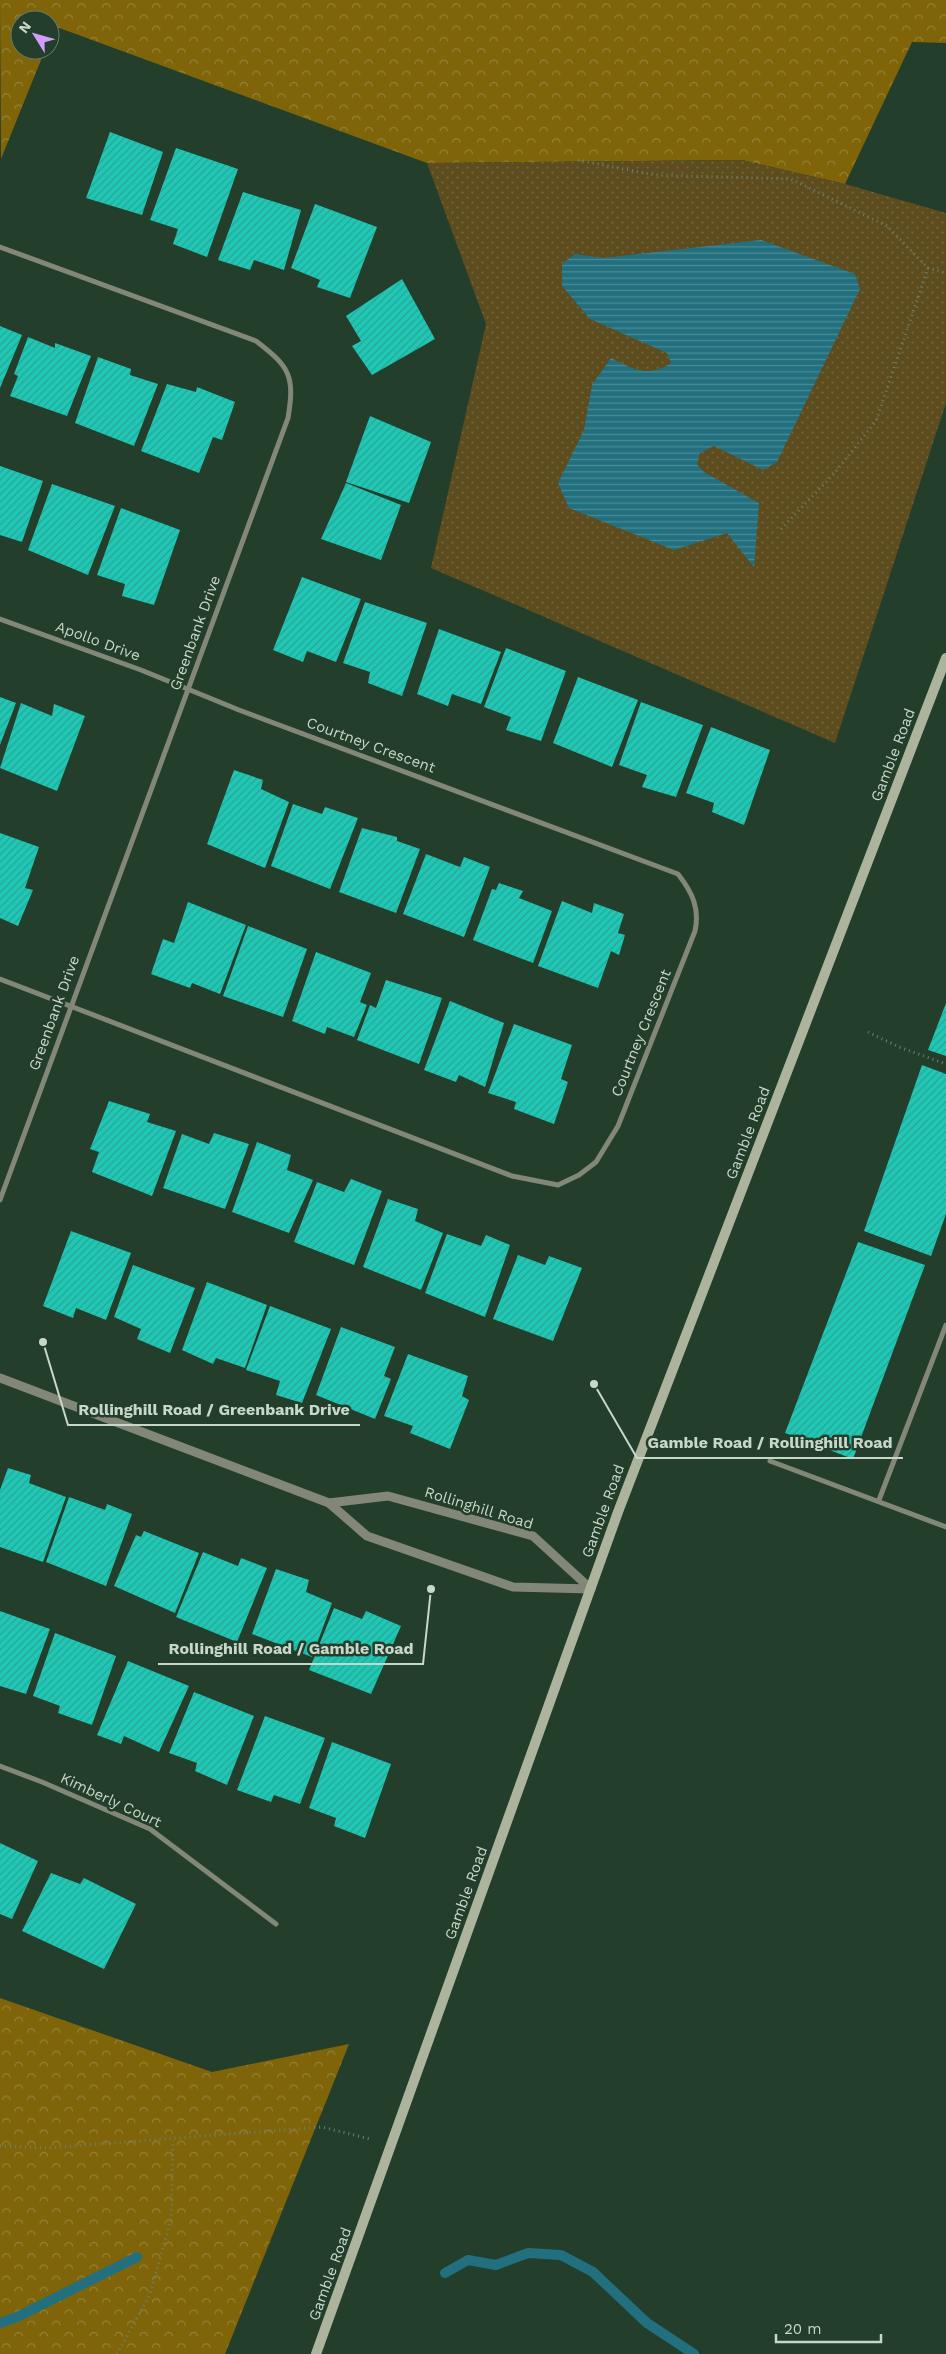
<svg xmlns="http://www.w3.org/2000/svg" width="946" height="2354" viewBox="0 0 946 2354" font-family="'Work Sans',sans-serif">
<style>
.forest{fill:url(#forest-crowns)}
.park{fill:url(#park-dots)}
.water{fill:url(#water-rules)}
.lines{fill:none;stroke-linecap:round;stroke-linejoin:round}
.stream{stroke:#22707f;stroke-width:10}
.building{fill:url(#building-hatch)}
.path{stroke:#6c8272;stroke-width:3;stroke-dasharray:1 4;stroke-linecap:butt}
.minor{stroke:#838779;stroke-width:5}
.tertiary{stroke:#838779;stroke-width:9}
.secondary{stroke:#adb49d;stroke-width:10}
.labels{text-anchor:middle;stroke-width:5;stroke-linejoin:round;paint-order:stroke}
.street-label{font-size:15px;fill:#c8d7cb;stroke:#233e2a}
.leader{fill:none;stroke:#c8d7cb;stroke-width:2}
.callout-dot{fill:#c8d7cb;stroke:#233e2a;stroke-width:2}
.callout-label{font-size:16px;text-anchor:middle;font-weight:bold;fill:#c8d7cb;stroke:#233e2a;stroke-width:5;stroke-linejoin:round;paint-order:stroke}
</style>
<defs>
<pattern id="forest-crowns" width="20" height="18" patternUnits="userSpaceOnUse" patternTransform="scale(1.25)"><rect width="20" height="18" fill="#7f6409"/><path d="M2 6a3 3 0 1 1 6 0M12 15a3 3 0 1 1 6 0" fill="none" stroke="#958137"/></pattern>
<pattern id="park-dots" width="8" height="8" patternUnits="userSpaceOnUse" patternTransform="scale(1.25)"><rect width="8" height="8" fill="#5d4c1e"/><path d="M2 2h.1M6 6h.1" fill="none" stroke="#73653d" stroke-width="1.8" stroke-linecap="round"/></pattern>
<pattern id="water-rules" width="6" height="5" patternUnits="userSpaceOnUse" patternTransform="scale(1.25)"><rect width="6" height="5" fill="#22707f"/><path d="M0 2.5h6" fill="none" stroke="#4b8a95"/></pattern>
<pattern id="building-hatch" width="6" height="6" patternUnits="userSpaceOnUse" patternTransform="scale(1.25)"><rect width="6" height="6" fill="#20c7b4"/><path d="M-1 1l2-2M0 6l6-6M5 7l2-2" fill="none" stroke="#27a596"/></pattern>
</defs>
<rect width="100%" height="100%" fill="#233e2a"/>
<g class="forest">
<path d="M0,0H946V43L912,42L845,184L742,160L427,163L54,26L50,36V20H20V50H45L1,159Z"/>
<path d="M0,1998L212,2072L349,2044L225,2354H0Z"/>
</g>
<path class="park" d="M742,160L845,184L946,213V403L835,743L431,568L486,324L427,163Z"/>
<path class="water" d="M761,240L855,274L860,289L777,462L763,470L714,446L700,453L697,464L704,472L759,503L754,567L727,533L674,550L569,508L558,483L584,430L592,385L611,358C633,369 648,378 671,363L667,353L590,319L562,286V264L575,254L603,258Z"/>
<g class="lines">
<g class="stream">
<path d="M445,2273L468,2260L496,2265L528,2253L561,2255L593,2272L647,2323L694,2354"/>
<path d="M0,2323L17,2317L137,2257"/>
</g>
</g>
<g class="building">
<path d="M110,132L163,152L142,215L86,198Z"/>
<path d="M176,148L238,169L207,257L173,244L178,229L150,220Z"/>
<path d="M243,192L301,210L284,270L254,260L250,270L218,260Z"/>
<path d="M315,204L377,227L350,298L317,287L320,280L291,268Z"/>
<path d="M402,279L435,339L372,375L352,346L361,341L346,316Z"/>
<path d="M0,326L22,335L0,388Z"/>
<path d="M28,337L55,348V343L91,356L67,416L10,396L18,376L14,374Z"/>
<path d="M98,357L131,369L130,375L158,384L134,446L75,423Z"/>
<path d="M167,384L196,392L197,387L235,402L222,440L213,437L199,473L141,451Z"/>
<path d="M370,416L431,442L409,503L346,482Z"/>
<path d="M0,466L43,481L22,542L0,535Z"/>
<path d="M346,483L401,505L381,560L321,539Z"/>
<path d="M52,484L115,506L88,575L28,550Z"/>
<path d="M121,508L180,530L154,605L122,596L125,584L97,575Z"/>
<path d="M302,577L361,599L336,662L307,651L303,662L273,650Z"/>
<path d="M365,602L427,623L402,696L368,683L370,672L343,663Z"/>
<path d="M439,629L501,652L481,704L452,694L448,706L417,694Z"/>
<path d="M506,648L566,671L541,741L506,730L511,717L484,707Z"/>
<path d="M578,677L638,700L612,767L553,743Z"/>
<path d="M0,697L16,703L0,745Z"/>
<path d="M641,702L703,725L676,797L642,787L647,775L619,765Z"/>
<path d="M21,703L52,716L54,704L85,716L57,791L0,768Z"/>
<path d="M711,727L770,750L744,825L712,812L714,803L686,793Z"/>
<path d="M234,770L263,780L261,789L289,802L265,868L207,844Z"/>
<path d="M293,804L322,814L325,807L358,818L330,889L271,866Z"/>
<path d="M362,828L397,837V841L420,849L396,913L339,892Z"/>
<path d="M0,833L39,847L25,888L33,890L18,926L0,918Z"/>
<path d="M426,854L460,867L464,857L490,867L464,937L403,914Z"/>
<path d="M499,883L523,891L519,898L552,911L533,963L473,940L492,889L496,890Z"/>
<path d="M562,901L592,913L594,903L624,914L618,933L625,935L619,955L611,951L598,988L538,966Z"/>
<path d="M188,902L246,925L220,994L192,983L190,988L151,974L163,939L174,943Z"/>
<path d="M248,926L307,949L283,1017L223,996Z"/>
<path d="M316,952L371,973L360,1002L367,1005L354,1037L327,1027L325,1034L292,1021Z"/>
<path d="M386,980L442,998L419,1064L357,1040L370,1005L376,1008Z"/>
<path d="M450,1001L504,1023L485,1087L459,1075L456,1082L424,1070Z"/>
<path d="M946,1003V1056L928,1050Z"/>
<path d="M514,1024L572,1045L561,1079L568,1082L554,1124L514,1109L516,1102L488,1093Z"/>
<path d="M922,1065L946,1074V1214L931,1256L864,1231Z"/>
<path d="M109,1101L150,1114L147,1122L176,1131L152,1196L92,1172L99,1152L90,1149Z"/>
<path d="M214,1133L249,1144L225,1209L163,1188L182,1134L209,1144Z"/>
<path d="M257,1142L291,1155L287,1170L313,1180L289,1233L232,1212Z"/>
<path d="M351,1179L382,1191L354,1265L294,1242L317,1182L344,1192Z"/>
<path d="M388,1199L418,1209L415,1221L443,1233L421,1290L363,1267Z"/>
<path d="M71,1231L131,1253L106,1320L76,1308L73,1318L43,1306Z"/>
<path d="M447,1234L481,1246L486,1235L510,1245L485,1317L425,1293Z"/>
<path d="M858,1242L925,1265L853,1459L785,1433Z"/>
<path d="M518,1255L545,1265L549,1256L582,1268L553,1341L493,1319Z"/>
<path d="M133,1265L195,1288L170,1353L137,1339L141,1329L114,1317Z"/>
<path d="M207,1282L267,1305L245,1368L216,1358L213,1364L182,1350Z"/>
<path d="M270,1306L331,1329L302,1403L276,1395L280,1381L246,1370Z"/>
<path d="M341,1327L395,1347L384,1376L391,1379L375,1419L316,1395Z"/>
<path d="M408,1354L468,1376L462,1396L469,1400L450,1449L410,1433L413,1426L384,1416Z"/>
<path d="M8,1468L31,1475L29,1483L66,1497L43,1562L0,1547V1490Z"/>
<path d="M69,1497L105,1510L107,1504L132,1514L106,1586L46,1562Z"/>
<path d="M144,1531L199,1553L175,1613L114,1586L136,1535L141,1537Z"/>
<path d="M203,1552L238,1566L241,1558L267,1568L237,1642L176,1617Z"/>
<path d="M276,1569L309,1580L306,1592L332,1603L312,1657L252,1634Z"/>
<path d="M334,1608L362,1619L366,1611L401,1626L371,1694L309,1670Z"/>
<path d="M0,1611L50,1629L26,1694L0,1686Z"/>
<path d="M55,1633L116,1656L92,1725L58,1713L60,1706L33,1696Z"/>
<path d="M128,1661L189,1686L159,1752L124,1736L121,1744L97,1735Z"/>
<path d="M194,1692L254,1716L227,1785L195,1771L197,1763L169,1753Z"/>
<path d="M265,1716L325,1738L300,1804L274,1795L271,1802L237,1790Z"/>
<path d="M332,1742L391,1764L365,1838L334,1826L336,1818L309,1808Z"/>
<path d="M0,1843L38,1861L12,1919L0,1914Z"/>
<path d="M51,1873L80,1884L84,1878L136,1904L104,1969L22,1931Z"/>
</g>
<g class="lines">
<g class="path">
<path d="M578,160L654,175L791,179L887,226L928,268L946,273"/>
<path d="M781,529L832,476L876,421L928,268"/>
<path d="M868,1032L899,1047L946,1064"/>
<path d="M0,2146L47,2148L322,2127L370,2139"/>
<path d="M117,2354L150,2294L171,2219L173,2140"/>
</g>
<g class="minor">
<path d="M0,247L256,341C290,367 295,376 288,418L0,1200"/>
<path d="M0,619L141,670L239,710L678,874C692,892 700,908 695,931L618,1126L596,1162L579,1175L558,1185L512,1176L0,979"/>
<path d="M770,1461L946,1527"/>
<path d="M879,1500L946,1325"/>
<path d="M0,1766L42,1782L150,1829L276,1924"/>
</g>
<g class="tertiary">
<path d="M0,1378L329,1503L367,1536L513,1587L591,1589"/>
<path d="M329,1503L388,1496L533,1536L591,1589"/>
</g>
<path class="secondary" d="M316,2354L618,1512L946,658"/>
</g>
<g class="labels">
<g class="street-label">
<text transform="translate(195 633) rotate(-70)" y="5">Greenbank Drive</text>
<text transform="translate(98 641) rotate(20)" y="5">Apollo Drive</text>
<text transform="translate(371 745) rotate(20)" y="5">Courtney Crescent</text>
<text transform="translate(893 755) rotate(-69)" y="5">Gamble Road</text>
<text transform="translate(54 1013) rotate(-70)" y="5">Greenbank Drive</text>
<text transform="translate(641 1033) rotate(-68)" y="5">Courtney Crescent</text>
<text transform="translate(748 1133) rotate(-69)" y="5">Gamble Road</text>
<text transform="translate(479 1508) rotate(17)" y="5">Rollinghill Road</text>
<text transform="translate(603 1511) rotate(-70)" y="5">Gamble Road</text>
<text transform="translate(111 1800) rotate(25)" y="5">Kimberly Court</text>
<text transform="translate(466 1893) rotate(-70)" y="5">Gamble Road</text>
<text transform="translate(330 2274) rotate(-70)" y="5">Gamble Road</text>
</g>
</g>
<path class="leader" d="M43 1342L68 1425H360M594 1384L637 1458H903M431 1589L423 1664H158"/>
<g class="callout-dot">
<circle cx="43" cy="1342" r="5"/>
<circle cx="594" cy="1384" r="5"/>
<circle cx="431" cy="1589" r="5"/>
</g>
<g class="callout-label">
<text x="214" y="1415">Rollinghill Road / Greenbank Drive</text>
<text x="770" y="1448">Gamble Road / Rollinghill Road</text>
<text x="291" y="1654">Rollinghill Road / Gamble Road</text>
</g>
<g transform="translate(35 35) rotate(307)"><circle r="24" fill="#233e2a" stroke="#657b6a"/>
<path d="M0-4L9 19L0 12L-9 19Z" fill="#d09dfe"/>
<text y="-8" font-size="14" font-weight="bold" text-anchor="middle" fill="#c8d7cb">N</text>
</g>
<path d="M776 2334v8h105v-8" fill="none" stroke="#c8d7cb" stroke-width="2.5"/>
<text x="784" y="2334" font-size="15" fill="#c8d7cb" stroke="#233e2a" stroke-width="4" paint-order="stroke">20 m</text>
</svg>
